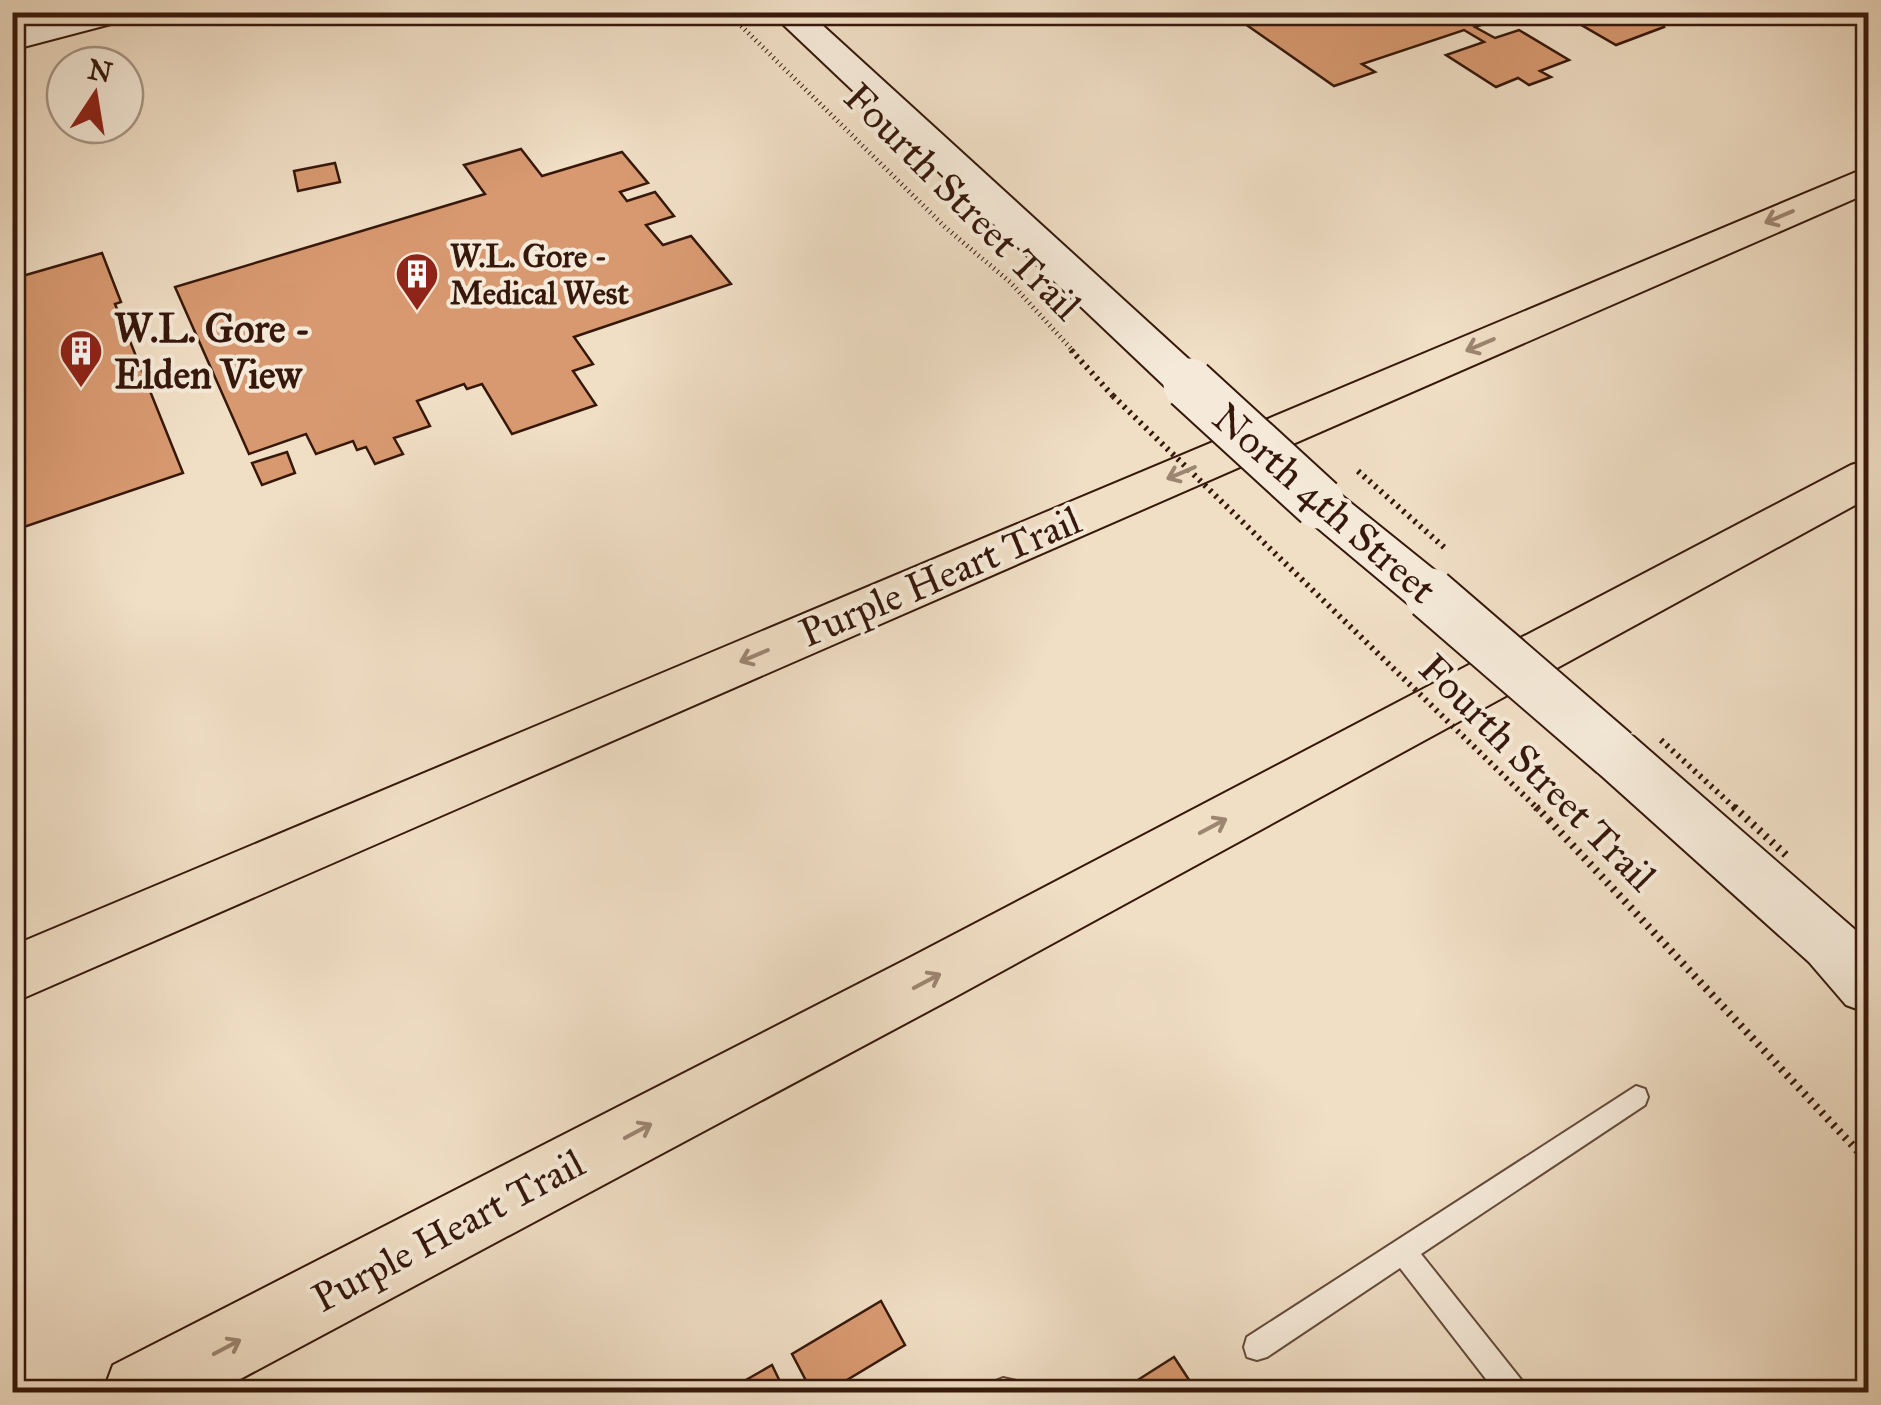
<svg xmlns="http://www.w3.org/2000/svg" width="1881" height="1405" viewBox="0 0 1881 1405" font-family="'IM FELL Great Primer',serif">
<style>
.building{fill:#d89971;stroke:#36180b;stroke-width:2.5}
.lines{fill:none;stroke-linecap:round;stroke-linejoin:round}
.lane-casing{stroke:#644a3a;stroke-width:4}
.secondary-casing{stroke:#36180b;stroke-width:4}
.highway-casing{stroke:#36180b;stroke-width:4}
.path-far2{stroke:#36180b;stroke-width:5;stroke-dasharray:1 4;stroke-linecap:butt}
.path-far1{stroke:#36180b;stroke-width:6;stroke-dasharray:2.5 5;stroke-linecap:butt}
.path{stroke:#36180b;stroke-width:8;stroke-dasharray:2.5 6;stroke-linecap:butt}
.lane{fill:#f5ead9;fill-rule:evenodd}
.secondary{fill:#f5ead9;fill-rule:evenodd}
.highway{fill:#f0dec5;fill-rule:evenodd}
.secondary-bridge-casing{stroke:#36180b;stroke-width:55;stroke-linecap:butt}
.path-bridge-far1{stroke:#36180b;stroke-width:6;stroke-dasharray:2.5 5;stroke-linecap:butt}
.path-bridge{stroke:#36180b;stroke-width:8;stroke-dasharray:2.5 6;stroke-linecap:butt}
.secondary-bridge{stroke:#f5ead9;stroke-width:51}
.oneway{stroke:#9c8571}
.labels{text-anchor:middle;stroke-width:8;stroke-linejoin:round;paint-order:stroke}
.far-poi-label{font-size:32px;font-weight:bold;fill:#36180b;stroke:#f5ead9;text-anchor:start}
.street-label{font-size:40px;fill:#36180b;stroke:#f5ead9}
.poi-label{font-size:40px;font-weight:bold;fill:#36180b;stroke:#f5ead9;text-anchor:start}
</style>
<rect width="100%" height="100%" fill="#f0dec5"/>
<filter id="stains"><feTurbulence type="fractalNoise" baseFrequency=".002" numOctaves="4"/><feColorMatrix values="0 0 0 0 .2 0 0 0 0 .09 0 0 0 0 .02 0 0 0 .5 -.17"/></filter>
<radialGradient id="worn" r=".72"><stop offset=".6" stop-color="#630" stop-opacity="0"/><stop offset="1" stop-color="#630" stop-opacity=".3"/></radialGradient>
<g class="building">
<path d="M1228,12H1499L1504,17L1475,27L1495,38L1519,30L1569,60L1540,71L1551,77L1529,85L1518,78L1496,87L1446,55L1484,42L1464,30L1362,64L1375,72L1334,86Z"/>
<path d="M1573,12H1656L1664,27L1616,45L1578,23Z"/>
<path d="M521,149L542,176L622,152L648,183L620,192L627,201L655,192L674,216L646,225L663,245L691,236L731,284L574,337L593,364L573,371L596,405L512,434L482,384L467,389L464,384L417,401L430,426L394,438L403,454L375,464L366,447L357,450L353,441L316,454L306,434L249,454L175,287L485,194L464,165Z"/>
<path d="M335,163L340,182L298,191L294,171Z"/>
<path d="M102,253L121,302L115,304L183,473L12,531V279Z"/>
<path d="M287,452L295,473L262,485L252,463Z"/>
<path d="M881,1301L905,1345L827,1392H812L792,1354Z"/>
<path d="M1174,1357L1197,1392H1139L1133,1383Z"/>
<path d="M772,1365L785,1392H725Z"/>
</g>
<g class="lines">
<g class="lane-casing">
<g id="lane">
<path d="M1636,1086L1645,1089L1648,1097L1645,1105L1421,1254L1523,1382L1526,1392H1496L1400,1268L1267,1357L1257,1360L1247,1357L1244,1347L1247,1337Z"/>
<path d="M1003,1378L1021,1382L1024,1392H990L993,1382Z"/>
</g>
</g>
<g class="secondary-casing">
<g id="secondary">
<path d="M76,12H135L130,19L12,50V29Z"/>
<path d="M770,12H808L1205,374L1212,384L1205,394L1189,399L1173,394Z"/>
<path d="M1319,486L1336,491L1448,581L1456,594L1448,607L1430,613L1412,607L1302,515L1294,503L1302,491Z"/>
<path d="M1614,730L1634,737L1868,941V1013L1846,1005L1809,962L1594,769L1586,753L1594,737Z"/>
</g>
</g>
<g class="highway-casing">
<g id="highway">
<path d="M1868,167V193L12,1003V946Z"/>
<path d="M1868,460V498L953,998L216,1392H103L113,1365L909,958L1851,465Z"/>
</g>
</g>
<path class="path-far2" d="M727,12L946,228L1010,282L1074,352"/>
<path class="path-far1" d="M1071,350L1113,396"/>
<path class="path" d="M1549,820L1868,1162"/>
<use href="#lane" class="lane"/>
<use href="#secondary" class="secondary"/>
<use href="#highway" class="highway"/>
<g class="secondary-bridge-casing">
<g id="secondary-bridge">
<path d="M1189,384L1319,503"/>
<path d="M1430,594L1614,753"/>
</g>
</g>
<g class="path-bridge-far1">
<path d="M1113,396L1539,810"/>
<path d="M1358,471L1446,549"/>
<path d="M1661,740L1737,810"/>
</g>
<g class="path-bridge">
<path d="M1536,807L1549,820"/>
<path d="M1734,807L1786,855"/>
</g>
<use href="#secondary-bridge" class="secondary-bridge"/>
</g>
<defs><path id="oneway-shaft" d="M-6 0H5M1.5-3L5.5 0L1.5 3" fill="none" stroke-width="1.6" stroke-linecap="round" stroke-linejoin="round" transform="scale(2.5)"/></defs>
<g class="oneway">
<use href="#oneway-shaft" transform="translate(1779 217) rotate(157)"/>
<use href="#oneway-shaft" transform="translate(1480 345) rotate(157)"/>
<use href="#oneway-shaft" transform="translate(1181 473) rotate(157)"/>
<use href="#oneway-shaft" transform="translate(754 656) rotate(157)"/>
<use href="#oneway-shaft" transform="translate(1213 826) rotate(-28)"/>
<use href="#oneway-shaft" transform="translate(927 981) rotate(-28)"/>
<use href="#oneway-shaft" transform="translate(638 1131) rotate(-28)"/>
<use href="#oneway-shaft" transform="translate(227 1347) rotate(-28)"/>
</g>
<defs>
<g id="building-pin" transform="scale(2.25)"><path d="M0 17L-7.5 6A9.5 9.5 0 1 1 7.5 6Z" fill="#8f2418" stroke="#f5ead9"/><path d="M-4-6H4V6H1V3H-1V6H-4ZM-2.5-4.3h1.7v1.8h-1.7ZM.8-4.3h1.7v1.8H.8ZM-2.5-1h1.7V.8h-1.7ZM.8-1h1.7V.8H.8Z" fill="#fff"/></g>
</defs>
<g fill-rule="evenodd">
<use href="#building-pin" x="417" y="274"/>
<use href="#building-pin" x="81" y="351"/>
</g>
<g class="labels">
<g class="far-poi-label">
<text x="450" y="267">W.L. Gore -<tspan x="450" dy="37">Medical West</tspan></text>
</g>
<g class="street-label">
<text transform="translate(963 201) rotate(45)" y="14">Fourth Street Trail</text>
<text transform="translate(1325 503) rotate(41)" y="14">North 4th Street</text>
<text transform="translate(940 576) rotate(-23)" y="14">Purple Heart Trail</text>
<text transform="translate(1538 772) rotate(45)" y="14">Fourth Street Trail</text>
<text transform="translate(448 1230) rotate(-28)" y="14">Purple Heart Trail</text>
</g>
<g class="poi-label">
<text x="114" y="342">W.L. Gore -<tspan x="114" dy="46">Elden View</tspan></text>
</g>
</g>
<rect width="1881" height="1405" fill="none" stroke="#f0dec5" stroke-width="50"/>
<rect x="15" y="15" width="1851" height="1375" fill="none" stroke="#36180b" stroke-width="5"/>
<rect x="25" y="25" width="1831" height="1355" fill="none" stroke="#36180b" stroke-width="2.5"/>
<g transform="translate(95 95) rotate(12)"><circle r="48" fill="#f5ead9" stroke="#a99687" stroke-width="2.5"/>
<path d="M0-8L18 38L0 25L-18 38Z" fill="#8f2418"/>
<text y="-15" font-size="28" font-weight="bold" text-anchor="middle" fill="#36180b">N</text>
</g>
<rect width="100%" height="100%" filter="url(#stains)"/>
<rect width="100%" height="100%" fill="url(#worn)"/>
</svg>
